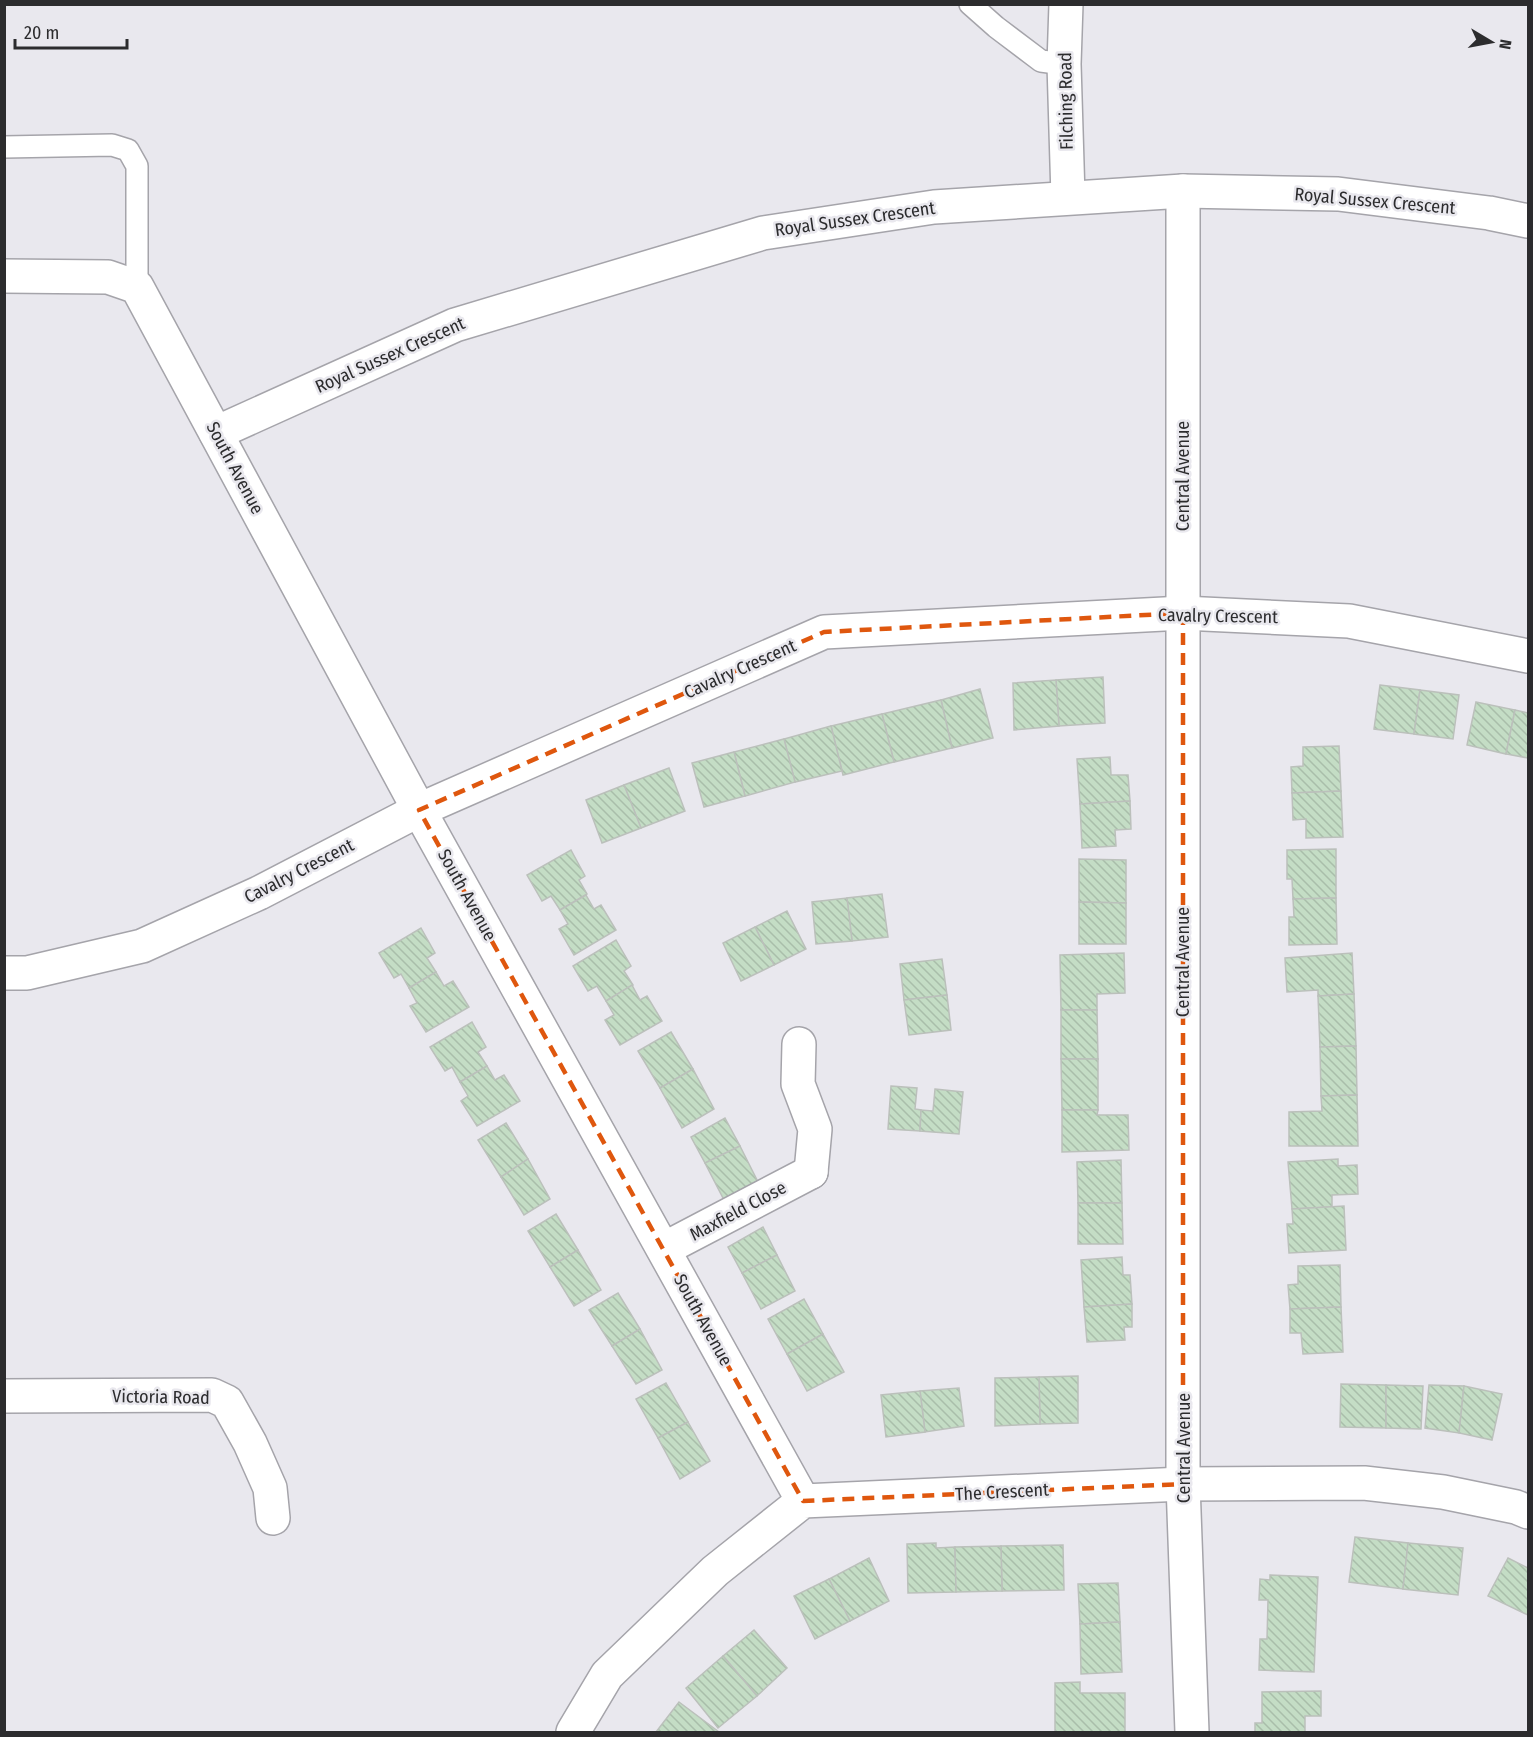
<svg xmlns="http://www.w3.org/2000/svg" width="1533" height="1737" viewBox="0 0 1533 1737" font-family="'Fira Sans Condensed',sans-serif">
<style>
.building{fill:url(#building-back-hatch);stroke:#bbc0bb;stroke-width:1.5}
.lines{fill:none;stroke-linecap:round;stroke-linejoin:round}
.lane-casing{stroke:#a5a4aa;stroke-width:24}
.street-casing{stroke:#a5a4aa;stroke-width:36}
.lane{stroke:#fff;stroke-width:21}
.street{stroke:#fff;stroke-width:33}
.marked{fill:none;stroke:#df570e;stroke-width:4.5;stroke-dasharray:12 8;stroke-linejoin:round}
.labels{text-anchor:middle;stroke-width:5;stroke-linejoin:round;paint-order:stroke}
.street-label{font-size:18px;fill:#2c2c2e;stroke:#e9e8ee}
</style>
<defs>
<pattern id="building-back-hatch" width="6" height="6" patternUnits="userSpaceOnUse" patternTransform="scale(1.5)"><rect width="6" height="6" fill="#c4ddc5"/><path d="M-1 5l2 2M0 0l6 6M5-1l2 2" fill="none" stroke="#a9beaa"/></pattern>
</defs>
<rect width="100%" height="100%" fill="#e9e8ee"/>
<g class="building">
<path d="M1103,677L1105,723L1059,726L1056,680Z"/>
<path d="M1056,680L1059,726L1014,730L1013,683Z"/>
<path d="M1380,685L1420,690L1414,734L1374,729Z"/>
<path d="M980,689L993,738L952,748L941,700Z"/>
<path d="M1420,690L1459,695L1453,739L1414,734Z"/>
<path d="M941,700L952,748L894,762L882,714Z"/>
<path d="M1476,702L1515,710L1506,754L1467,745Z"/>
<path d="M1515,710L1528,713V758L1506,754Z"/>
<path d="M882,714L894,762L843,775L831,726Z"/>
<path d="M831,726L842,771L795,782L784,739Z"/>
<path d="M784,739L795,782L745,796L734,752Z"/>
<path d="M1339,746L1341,791L1292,793L1291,767L1303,766V747Z"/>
<path d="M734,752L745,796L704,807L692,763Z"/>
<path d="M1110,757L1111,775H1128L1130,801L1080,804L1077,759Z"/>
<path d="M669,768L685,811L641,828L624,785Z"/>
<path d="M624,785L641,828L602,843L586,800Z"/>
<path d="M1341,791L1343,837L1306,838V819L1293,820L1292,793Z"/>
<path d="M1130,801L1131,829L1115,830L1116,846L1082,848L1080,804Z"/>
<path d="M1336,849V898L1293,899L1292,879H1287V850Z"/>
<path d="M571,850L585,876L579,880L587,894L560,910L551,896L542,901L527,875Z"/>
<path d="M1079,859L1126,860V903L1079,902Z"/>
<path d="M882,894L888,937L852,941L847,898Z"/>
<path d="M586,895L594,909L601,905L616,930L574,955L559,929L568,924L560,910Z"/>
<path d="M847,898L852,941L816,944L812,902Z"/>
<path d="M1336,898L1337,944L1289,945V917H1294L1293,899Z"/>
<path d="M1079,902L1126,903V944H1079Z"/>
<path d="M787,911L806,949L774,965L755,927Z"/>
<path d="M755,927L774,965L741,981L723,943Z"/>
<path d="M421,928L435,953L427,958L436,972L409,988L401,974L394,978L379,953Z"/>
<path d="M616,940L631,966L624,971L633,985L606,1001L597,986L588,991L573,966Z"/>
<path d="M1124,953L1125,993L1097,994V1010H1061L1060,955Z"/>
<path d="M1352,953L1354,994L1318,996V990L1287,992L1285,958Z"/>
<path d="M942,959L947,995L904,1000L900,964Z"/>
<path d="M436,972L444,986L453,981L469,1007L426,1032L410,1006L417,1003L409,988Z"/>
<path d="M632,985L640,1000L647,996L662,1021L620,1045L605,1020L614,1015L606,1001Z"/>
<path d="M1354,994L1356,1046L1320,1047L1318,996Z"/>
<path d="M947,995L951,1030L909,1035L904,1000Z"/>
<path d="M1061,1010H1097L1098,1059H1061Z"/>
<path d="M472,1022L486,1047L478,1052L487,1066L460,1082L452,1067L445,1071L430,1047Z"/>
<path d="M671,1032L693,1069L660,1088L638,1051Z"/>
<path d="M1356,1046L1357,1095L1321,1096L1320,1047Z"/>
<path d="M1061,1059H1098V1110H1062Z"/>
<path d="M487,1066L495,1080L504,1075L520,1101L477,1126L461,1101L468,1096L460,1082Z"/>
<path d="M693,1069L714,1109L682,1128L660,1088Z"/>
<path d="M891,1086L917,1088L915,1109L921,1110L920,1131L888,1129Z"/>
<path d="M935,1089L963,1092L959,1134L920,1131L921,1110L933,1111Z"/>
<path d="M1357,1095L1358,1146H1289V1112L1322,1111L1321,1096Z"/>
<path d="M1062,1110H1098L1097,1115H1128L1129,1150L1062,1152Z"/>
<path d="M725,1118L740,1146L705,1163L691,1137Z"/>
<path d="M506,1123L528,1159L501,1177L478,1140Z"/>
<path d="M740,1146L758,1182L724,1200L705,1163Z"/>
<path d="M528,1159L550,1199L524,1215L501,1177Z"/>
<path d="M1338,1159V1166L1357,1165L1358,1194L1332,1195V1207L1292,1209L1288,1162Z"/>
<path d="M1121,1160L1122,1203H1078L1077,1162Z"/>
<path d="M1078,1203H1122L1123,1244H1078Z"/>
<path d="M1344,1206L1346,1250L1289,1253L1287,1224H1293L1292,1209Z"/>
<path d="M556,1214L578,1250L550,1267L528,1231Z"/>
<path d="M763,1227L777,1255L742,1273L728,1247Z"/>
<path d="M578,1250L601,1290L574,1306L550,1267Z"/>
<path d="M777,1255L795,1291L761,1309L742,1273Z"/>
<path d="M1122,1257L1123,1275H1130L1132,1304L1084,1307L1081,1260Z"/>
<path d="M1340,1265L1341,1307L1290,1309L1288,1285L1298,1284V1266Z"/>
<path d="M618,1293L640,1329L612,1346L589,1310Z"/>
<path d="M804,1299L823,1334L787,1354L768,1319Z"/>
<path d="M1132,1304V1327H1124L1125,1340L1087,1342L1084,1307Z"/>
<path d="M1341,1307L1343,1352L1303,1354L1301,1333H1290V1309Z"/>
<path d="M640,1329L662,1370L636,1384L612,1346Z"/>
<path d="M823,1334L844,1372L807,1391L787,1354Z"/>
<path d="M1078,1376V1423L1040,1424L1039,1377Z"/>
<path d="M1039,1377L1040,1424L995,1426V1378Z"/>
<path d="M666,1383L688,1422L658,1438L636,1399Z"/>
<path d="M1341,1384L1386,1385V1428L1340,1427Z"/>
<path d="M1386,1385L1423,1386L1421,1429L1386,1428Z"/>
<path d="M1429,1385L1464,1386L1459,1433L1425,1428Z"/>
<path d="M1464,1386L1502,1394L1492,1440L1459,1433Z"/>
<path d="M959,1388L964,1426L925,1432L920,1391Z"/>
<path d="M920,1391L925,1432L886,1437L881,1395Z"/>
<path d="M688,1422L710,1461L680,1479L658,1438Z"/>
<path d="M1355,1537L1408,1543L1403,1589L1349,1582Z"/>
<path d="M936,1543V1548L955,1547L956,1592L908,1593L907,1544Z"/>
<path d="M1408,1543L1463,1548L1458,1595L1403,1589Z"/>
<path d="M1063,1545L1064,1590L1002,1591L1001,1546Z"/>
<path d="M1001,1546L1002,1591L956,1592L955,1547Z"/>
<path d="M869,1558L889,1601L850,1621L829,1579Z"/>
<path d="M1508,1558L1528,1568V1615L1488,1596Z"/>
<path d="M1270,1575L1318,1577L1314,1672L1259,1670L1260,1639H1267L1268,1600H1259L1260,1579L1270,1580Z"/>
<path d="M829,1579L850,1621L815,1639L794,1596Z"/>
<path d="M1118,1583L1120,1622L1080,1624L1078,1584Z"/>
<path d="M1120,1622L1122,1672L1081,1674L1080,1624Z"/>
<path d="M754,1630L787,1668L757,1696L723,1656Z"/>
<path d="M723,1656L757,1696L718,1728L686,1688Z"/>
<path d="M1080,1682V1693H1125V1732H1055V1683Z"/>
<path d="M1321,1691V1716H1305V1732H1255V1723H1262V1692Z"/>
<path d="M679,1702L719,1732H656Z"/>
</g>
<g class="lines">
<g class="lane-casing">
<g id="lane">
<path d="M970,4L996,27L1041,61L1064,64"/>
<path d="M4,147L112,145L128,150L137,166V287"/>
</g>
</g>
<g class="street-casing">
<g id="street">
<path d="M1066,4L1064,64L1068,197"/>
<path d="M1183,191V1484L1192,1732"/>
<path d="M4,276L108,277L137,287L419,810L803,1501"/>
<path d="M216,433L455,325L763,233L934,207L1183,191L1338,194L1489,213L1528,221"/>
<path d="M4,973H27L142,946L259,893L419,810L824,632L1183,613L1349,621L1528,656"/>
<path d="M799,1044L798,1084L815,1129L811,1172"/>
<path d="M664,1249L811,1172"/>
<path d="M4,1396L212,1395L227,1402L250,1443L270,1488L273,1518"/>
<path d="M573,1732L607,1675L715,1571L803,1501L1183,1484L1364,1483L1443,1492L1516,1507L1528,1512"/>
</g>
</g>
<use href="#lane" class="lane"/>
<use href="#street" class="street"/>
</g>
<path class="marked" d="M1183,613V1484L803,1501L419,810L824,632Z"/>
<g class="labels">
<g class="street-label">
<text transform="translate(1066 101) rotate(-91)" y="6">Filching Road</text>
<text transform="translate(1375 201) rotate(5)" y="6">Royal Sussex Crescent</text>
<text transform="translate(855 219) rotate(-8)" y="6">Royal Sussex Crescent</text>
<text transform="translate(390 355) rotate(-24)" y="6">Royal Sussex Crescent</text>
<text transform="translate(235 468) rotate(62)" y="6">South Avenue</text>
<text transform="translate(1183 476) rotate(-90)" y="6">Central Avenue</text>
<text transform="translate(1218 616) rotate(1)" y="6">Cavalry Crescent</text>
<text transform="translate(740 669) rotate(-24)" y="6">Cavalry Crescent</text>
<text transform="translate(299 871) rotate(-27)" y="6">Cavalry Crescent</text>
<text transform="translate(467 895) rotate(61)" y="6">South Avenue</text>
<text transform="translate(1183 962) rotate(-90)" y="6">Central Avenue</text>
<text transform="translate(738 1211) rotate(-28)" y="6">Maxfield Close</text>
<text transform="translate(703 1320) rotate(61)" y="6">South Avenue</text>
<text transform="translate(161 1397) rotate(1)" y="6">Victoria Road</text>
<text transform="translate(1184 1448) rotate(-90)" y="6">Central Avenue</text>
<text transform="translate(1002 1492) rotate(-3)" y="6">The Crescent</text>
</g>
</g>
<rect width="1533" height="1737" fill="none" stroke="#2c2c2e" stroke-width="12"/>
<g transform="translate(1491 42) rotate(100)" stroke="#e9e8ee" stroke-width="4.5" paint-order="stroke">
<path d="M0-4.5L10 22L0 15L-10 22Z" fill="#2c2c2e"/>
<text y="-9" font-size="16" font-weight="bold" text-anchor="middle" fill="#2c2c2e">N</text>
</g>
<path d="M15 39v9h112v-9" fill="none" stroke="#2c2c2e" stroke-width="3"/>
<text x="24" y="39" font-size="18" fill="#2c2c2e" stroke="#e9e8ee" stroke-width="4.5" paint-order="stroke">20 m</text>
</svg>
